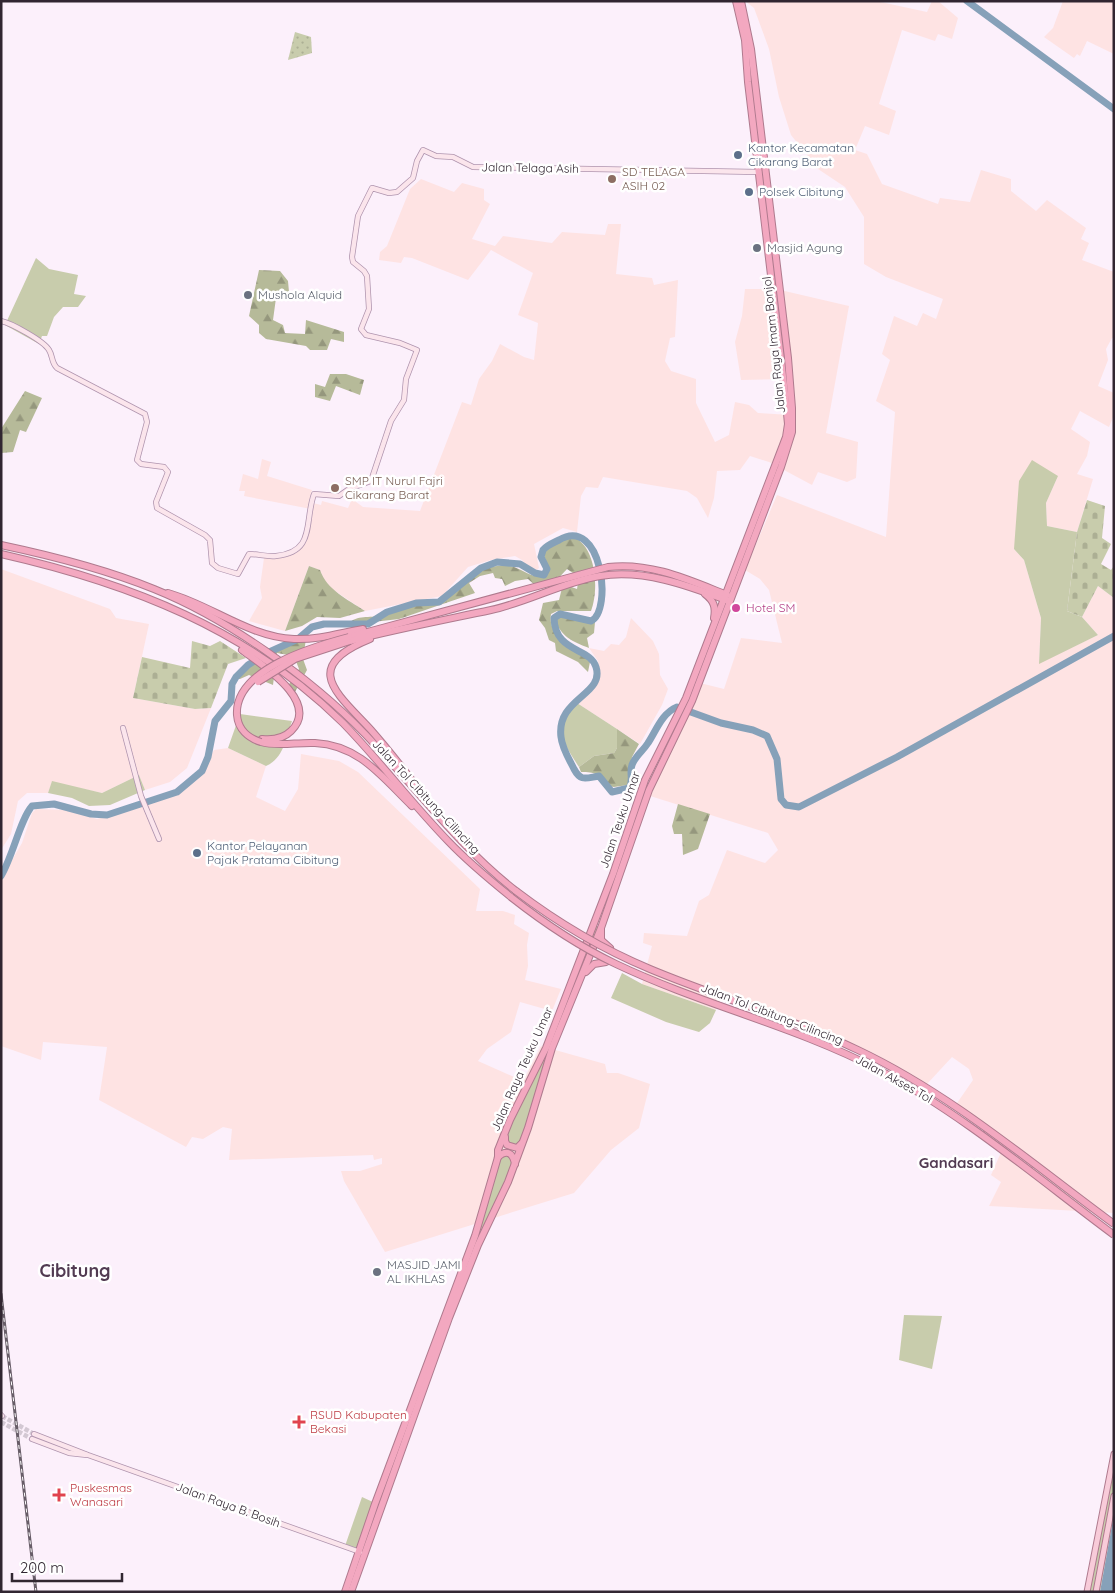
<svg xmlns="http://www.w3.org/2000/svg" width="1115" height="1593" viewBox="0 0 1115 1593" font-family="Quicksand,sans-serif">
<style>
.industrial{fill:#fee3e3}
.green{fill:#c8ccac}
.forest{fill:url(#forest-firs)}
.cemetery{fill:url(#cemetery-stones)}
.park{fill:url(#park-dots)}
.water{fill:#86a1b9}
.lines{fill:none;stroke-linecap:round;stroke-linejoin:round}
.river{stroke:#86a1b9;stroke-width:7}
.secondary-tunnel{stroke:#d3c8d3;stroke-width:4.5;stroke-dasharray:4.5 2;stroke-linecap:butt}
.secondary-casing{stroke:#af94ae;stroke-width:6}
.primary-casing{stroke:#af7a8e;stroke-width:7}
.highway-casing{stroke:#af7a8e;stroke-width:8}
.secondary{stroke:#fbe5ec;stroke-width:4.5}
.primary{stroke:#f8cbd9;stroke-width:5}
.highway{stroke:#f3a8c0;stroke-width:6}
.rail-casing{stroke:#675c67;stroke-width:3}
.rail{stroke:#fff;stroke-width:1;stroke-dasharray:4;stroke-linecap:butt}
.highway-bridge-casing{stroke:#af7a8e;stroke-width:8;stroke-linecap:butt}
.highway-bridge{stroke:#f3a8c0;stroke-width:6}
.service-dot{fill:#5c6f8a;stroke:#fff;stroke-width:2}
.education-dot{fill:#8d6e63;stroke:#fff;stroke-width:2}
.worship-dot{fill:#6b7280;stroke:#fff;stroke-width:2}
.hotel-dot{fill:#d1479c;stroke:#fff;stroke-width:2}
.health-dot{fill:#e0444e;stroke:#fff;stroke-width:2}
.labels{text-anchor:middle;stroke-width:5;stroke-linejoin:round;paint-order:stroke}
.service-label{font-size:12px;fill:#4e5e75;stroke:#fff;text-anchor:start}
.street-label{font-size:12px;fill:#312631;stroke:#fff}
.education-label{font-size:12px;fill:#785e54;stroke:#fff;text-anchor:start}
.worship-label{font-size:12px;fill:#5b616d;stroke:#fff;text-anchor:start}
.hotel-label{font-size:12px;fill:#b23c85;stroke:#fff;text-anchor:start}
.health-label{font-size:12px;fill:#be3a42;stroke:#fff;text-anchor:start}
.quarter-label{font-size:15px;font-weight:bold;fill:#523b52;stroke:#fff}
.district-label{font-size:18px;font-weight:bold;fill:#523b52;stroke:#fff}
</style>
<defs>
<pattern id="forest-firs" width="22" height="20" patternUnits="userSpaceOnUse" patternTransform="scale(1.25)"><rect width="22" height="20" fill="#b6ba99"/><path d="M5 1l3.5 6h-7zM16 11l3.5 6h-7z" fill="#95977d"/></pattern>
<pattern id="cemetery-stones" width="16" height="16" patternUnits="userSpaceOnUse" patternTransform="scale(1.25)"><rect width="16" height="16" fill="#c8ccac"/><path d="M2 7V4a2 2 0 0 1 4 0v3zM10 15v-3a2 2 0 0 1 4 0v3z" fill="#acaf94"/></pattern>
<pattern id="park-dots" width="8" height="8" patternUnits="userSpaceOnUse" patternTransform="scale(1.25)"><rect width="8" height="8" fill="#c8ccac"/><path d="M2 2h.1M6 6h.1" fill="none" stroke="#acaf94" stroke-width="1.8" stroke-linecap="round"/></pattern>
</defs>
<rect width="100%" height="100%" fill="#fcf0fb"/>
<g class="industrial">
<path d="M745,1H876L927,12L932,1H938L958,18L952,39L938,34L935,41L902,30L879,104L896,111L889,135L865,126L855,150L867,154L882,184L938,204L940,198L970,202L981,170L1011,179V191L1036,211L1047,200L1086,228L1081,239L1089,243L1082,260L1114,272V338H1112L1106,349L1108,360L1098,386L1114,393V415L1109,427L1080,411L1071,429L1090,442L1087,456L1077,474L1093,479L1077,532L1047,526L1046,503L1058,476L1014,549L1024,560L1041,618L1039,663L1098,635L1082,617L1098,586L1114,598V1213L989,1206L1001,1182L991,1175L1006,1141L955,1106L973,1080L969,1069L952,1057L927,1084L861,1049L722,994L716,1010L642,984L652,946L643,943L644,933L687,936L699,901L709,895L727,850L765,863L778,850L768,833L647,795L700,683L724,689L741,638L782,643L769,590L760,579L745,570L777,495L886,537L895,412L876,401L890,360L882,354L894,316L917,326L923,313L936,319L943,299L886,277L864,264V217L845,187L818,169L791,135L779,97L769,49L754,8Z"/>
<path d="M1063,1H1114V54L1087,41L1080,56L1077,54L1074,58L1044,37L1053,28Z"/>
<path d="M421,179L454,192L462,183L484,189V200L490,204L472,239L495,246L503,236L552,243L562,232L605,235L608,224H621L616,274L652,278L654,285L678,280L675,337L670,338L665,361L671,371L696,379V403L715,442L729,435L735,402L749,405L758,413L791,415L788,379L741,380L735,342L742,316L745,289H776L849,306L826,433L858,442L856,478L847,482L818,472L812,485L769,462L750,456L740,470L717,471L714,498L708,518L697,498L687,491L603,477L598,488L586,487L581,496L577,532L563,528L534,544L539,568L535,571L528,568L522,560L515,556L491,560L468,567L442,596L365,611L332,589L324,580L320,570L309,566L285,631L249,621L262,598L260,587L264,558H274L299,550L303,544L311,509L244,496L245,491H239L243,474L258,479L262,459L271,462L267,476L312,490L309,502L321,505L322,501L348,508L352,499L363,507L420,511L462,402L471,405L479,379L492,361L500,344L524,357L534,360L538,323L518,315L533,273L491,250L468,280L412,258L404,257L401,263L379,260L380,252L387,246L410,189Z"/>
<path d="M1,569L110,609L116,618L149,624L133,698L195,709L211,708L187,768L170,782L145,790L139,775L102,793L52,782L48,793H27L18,801L11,834L1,850Z"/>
<path d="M631,618L653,641L659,654L660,675L668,689L662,705L640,744L577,703L590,694L596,686L599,671L598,661L589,648L604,651L611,644L619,645L626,637Z"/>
<path d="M228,748L266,766L256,797L285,811L298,789L301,754L339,761L358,772L480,889L476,911H503L515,915L514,924L529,933L527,945L528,966L525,980L561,989L552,1011L520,1002L511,1032L487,1049L478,1061L523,1081L541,1046L605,1064L607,1073H618L650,1084L639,1128L611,1150L574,1193L385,1252L344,1181L341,1171H360L382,1164V1158L374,1160L373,1155L229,1160L232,1129L223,1127L203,1139L192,1137L186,1147L99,1100L107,1047L43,1042L41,1060L1,1046V879L22,843L32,813L36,809L68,810L97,819L176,795L201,773L214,750Z"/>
</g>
<g class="green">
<path d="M36,258L49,269L78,275L74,294L86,296L78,307H63L54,317L47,336H42L39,344L5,325Z"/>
<path d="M1032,460L1058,476L1046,503L1047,526L1077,532L1067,611L1082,617L1098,635L1039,664L1041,618L1024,560L1014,549L1019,481Z"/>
<path d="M577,703L617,729V748L614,753L594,756L579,767C561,740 554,729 577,703Z"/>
<path d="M240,714L292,721C286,738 284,758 266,766L228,748Z"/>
<path d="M139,775L145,790L110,805L89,806L72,798L48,793L52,781L102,793Z"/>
<path d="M593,925L601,928L552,1048L520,1147L507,1145L505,1134L527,1088Z"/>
<path d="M622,973L642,984L716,1010L710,1023L699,1032L666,1022L611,998Z"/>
<path d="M506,1152L515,1164L478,1245L362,1555L360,1552L345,1546L362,1497L375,1503L444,1320L498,1157Z"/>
<path d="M904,1315L942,1316L932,1369L899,1360Z"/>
<path d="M1114,1454V1514L1100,1592H1087Z"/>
</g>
<g class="forest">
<path d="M259,270L280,271L288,281L289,292L283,293L281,299L276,298L273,320L283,325L285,333L305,334L306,320L344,332V342L331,339L327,350H310L306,346L266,339L259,333V325L249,316Z"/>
<path d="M330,374H346L364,380L360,395L336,386L330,401L315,397V384L325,387Z"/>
<path d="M25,391L42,398L26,432L20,430L13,452L1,453V429Z"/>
<path d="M564,535C596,536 600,588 591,611H557L551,614C547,641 579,644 590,662L588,672L578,662L556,651L555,643L549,640L545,628L539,620L543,603L559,600L563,584L577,589L579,577L567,569L553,584L537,587L528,579L515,581L505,586L502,579L495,578L493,573L480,576L469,583L475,593L399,619L347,625C355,615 367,618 379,616C390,613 401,608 412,606C420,605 427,606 435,604C456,601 461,569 491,567C496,566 504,564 510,566C524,568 540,588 548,566L543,553L546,545Z"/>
<path d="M309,566L320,570C327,590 347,599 365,611L340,618L317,617L302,626L285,631Z"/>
<path d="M559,614L595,622L594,633L587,638L589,648C573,642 560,636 555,619Z"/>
<path d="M307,632L303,659L307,670L295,692L286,689L299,669L294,656L277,653L273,685L249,675L240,679H233C241,670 249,662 259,656C279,647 291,650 307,632Z"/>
<path d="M617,729L639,744L632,757L628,785L614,787L607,786C600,774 595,772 581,772L579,767L594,756L614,753L617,748Z"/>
<path d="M678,804L710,814L698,849L683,855L682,834H674L672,826Z"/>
</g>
<g class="cemetery">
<path d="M1087,500L1105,506L1102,538L1111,544L1101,564L1111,570L1114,566V598L1098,586L1082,617L1067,611L1077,532Z"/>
<path d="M192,641L210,646L220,641L246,658L228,664L211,708L195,709L133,698L142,657L190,668Z"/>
</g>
<path class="park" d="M295,32L311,37L312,53L288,60Z"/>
<path class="water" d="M1114,1514V1592H1100Z"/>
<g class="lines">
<g class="river">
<path d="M967,1L1114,109"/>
<path d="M1,876C13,856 20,820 32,806L54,804L91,814L107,815L177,792L202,771L208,757L215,721L231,701L232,684L236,677L248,665L267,653L298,639L312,627L324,624H368L387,612L416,603L439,602L481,568L497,562L520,564L535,573L544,575L547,569L541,557L543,550C547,545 553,543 559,540C602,515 613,611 591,621L560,614L554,618C555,653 590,647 596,667C605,695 556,698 561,737C562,748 569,759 574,769C581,782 586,778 599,776L612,792L629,788C634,780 629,773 632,765C635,756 643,751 648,743C656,731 662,713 677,707L721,723L753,730L767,736L777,759L781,799L786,805L799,807L897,757L1114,636"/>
</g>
<g class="secondary-tunnel">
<path d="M2,1416L34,1434"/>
<path d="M1,1422L32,1439"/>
</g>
<g class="secondary-casing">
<g id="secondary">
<path d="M1,321C11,323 44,341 49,350C53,356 51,362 57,368L145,414L147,422L137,460L141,464L164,467L168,472L156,502L157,508L205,535L210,540L212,563L218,568L238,574L249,554C258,554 267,557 276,556C316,552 304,522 314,494L339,496L349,489L371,481L391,421L404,400L406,379L417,350L400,343L366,335L361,329L369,309L367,276L364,271L353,262L352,257L358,216L372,188L389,193L397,192L413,178L417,161L423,150L436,156L453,157L473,167L759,172"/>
<path d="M123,728L141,796L159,839"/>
<path d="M1,1415L2,1416"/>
<path d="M34,1434L88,1455L360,1552"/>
<path d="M32,1439L69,1453L87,1455"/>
</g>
</g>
<g class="primary-casing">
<g id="primary">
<path d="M987,1132L1030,1165"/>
<path d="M1087,1592L1114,1454"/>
<path d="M1096,1592L1114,1496"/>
</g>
</g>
<g class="highway-casing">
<g id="highway">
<path d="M1,545C53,556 105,569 154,589C226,618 310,677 365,734C415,786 458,846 516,891"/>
<path d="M1,554C129,583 248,629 343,723C380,761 412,804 449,842C468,862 490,880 511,897"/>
<path d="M168,593C211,605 249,637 294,639C318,640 340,633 363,629"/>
<path d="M705,594C714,601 716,607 714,618"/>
<path d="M349,637L608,567C651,562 689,580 727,595"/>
<path d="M370,639C300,667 337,693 371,730C386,747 401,766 415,784"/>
<path d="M350,641C397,629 444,620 491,610C528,602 563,582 600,576C643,569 687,585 726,600"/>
<path d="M242,650C262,665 321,702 291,731C283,739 272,740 262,739"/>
<path d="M261,742C278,747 297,742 315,743C359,745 382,777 412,806"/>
<path d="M601,929V940L610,948"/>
<path d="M586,972L594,964L606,962"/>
<path d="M505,1137V1141L507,1145L517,1148L521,1144"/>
<path d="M498,1157C507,1149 513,1153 515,1164"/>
<path d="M345,1592L375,1504L475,1236L498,1157V1150L510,1120L546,1048L613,874L645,780L686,698L786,437L788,424L785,393L748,82L745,40L736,1"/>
<path d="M351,1592L449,1318L478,1245L508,1182L528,1128L552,1048L601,928L649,790L692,701L781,467L792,432V408L788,358L751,49L741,1"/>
</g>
</g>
<use href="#secondary" class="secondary"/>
<use href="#primary" class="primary"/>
<use href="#highway" class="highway"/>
<g class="rail-casing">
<path id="rail" d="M1,1294L36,1592"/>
</g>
<use href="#rail" class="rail"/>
<g class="highway-bridge-casing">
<g id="highway-bridge">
<path d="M258,682L295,659L350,641"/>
<path d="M261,742C248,738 238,729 237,715C234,669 315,646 349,637"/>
<path d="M516,891C558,923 602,949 650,969C719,998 791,1018 858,1050C951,1094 1031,1163 1114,1224"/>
<path d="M511,897C544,923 578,946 616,964C702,1005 795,1026 879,1070C960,1112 1040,1180 1114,1235"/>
</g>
</g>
<use href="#highway-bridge" class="highway-bridge"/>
</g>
<g class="service-dot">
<circle cx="738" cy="155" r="5"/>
<circle cx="749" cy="192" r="5"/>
<circle cx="197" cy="853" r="5"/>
</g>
<g class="education-dot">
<circle cx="612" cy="179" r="5"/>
<circle cx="335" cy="488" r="5"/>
</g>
<g class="worship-dot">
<circle cx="757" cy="248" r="5"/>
<circle cx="248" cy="295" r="5"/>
<circle cx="377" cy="1272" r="5"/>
</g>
<circle class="hotel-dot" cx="736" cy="608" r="5"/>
<g class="health-dot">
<path d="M296.5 1414.5h5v5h5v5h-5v5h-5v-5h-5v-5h5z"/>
<path d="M56.5 1487.5h5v5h5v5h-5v5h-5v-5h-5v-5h5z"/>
</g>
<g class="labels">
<g class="service-label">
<text x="748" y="152">Kantor Kecamatan<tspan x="748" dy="14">Cikarang Barat</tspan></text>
<text x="759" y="196">Polsek Cibitung</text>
<text x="207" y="850">Kantor Pelayanan<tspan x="207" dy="14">Pajak Pratama Cibitung</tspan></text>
</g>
<g class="street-label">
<text transform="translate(530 168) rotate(1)" y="4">Jalan Telaga Asih</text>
<text transform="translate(774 345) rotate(-96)" y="4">Jalan Raya Imam Bonjol</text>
<text transform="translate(426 797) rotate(47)" y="4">Jalan Tol Cibitung–Cilincing</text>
<text transform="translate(620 820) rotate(-71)" y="4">Jalan Teuku Umar</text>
<text transform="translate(772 1014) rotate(21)" y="4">Jalan Tol Cibitung–Cilincing</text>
<text transform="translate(522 1069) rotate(-66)" y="4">Jalan Raya Teuku Umar</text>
<text transform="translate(894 1079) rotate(29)" y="4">Jalan Akses Tol</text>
<text transform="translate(228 1505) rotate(20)" y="4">Jalan Raya B. Bosih</text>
</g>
<g class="education-label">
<text x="622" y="176">SD TELAGA<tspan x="622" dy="14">ASIH 02</tspan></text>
<text x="345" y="485">SMP IT Nurul Fajri<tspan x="345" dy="14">Cikarang Barat</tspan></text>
</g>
<g class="worship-label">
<text x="767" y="252">Masjid Agung</text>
<text x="258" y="299">Mushola Alquid</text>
<text x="387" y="1269">MASJID JAMI<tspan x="387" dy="14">AL IKHLAS</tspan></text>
</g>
<g class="hotel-label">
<text x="746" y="612">Hotel SM</text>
</g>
<g class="health-label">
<text x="310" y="1419">RSUD Kabupaten<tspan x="310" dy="14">Bekasi</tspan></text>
<text x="70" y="1492">Puskesmas<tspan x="70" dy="14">Wanasari</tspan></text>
</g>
<g class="quarter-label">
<text x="956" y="1168">Gandasari</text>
</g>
<g class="district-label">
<text x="75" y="1277">Cibitung</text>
</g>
</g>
<rect width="1115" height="1593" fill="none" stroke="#312631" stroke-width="5"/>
<path d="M12 1573v8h110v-8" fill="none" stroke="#312631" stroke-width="2.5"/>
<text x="20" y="1573" font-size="15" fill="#312631" stroke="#ffffff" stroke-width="4" paint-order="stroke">200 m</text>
</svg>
